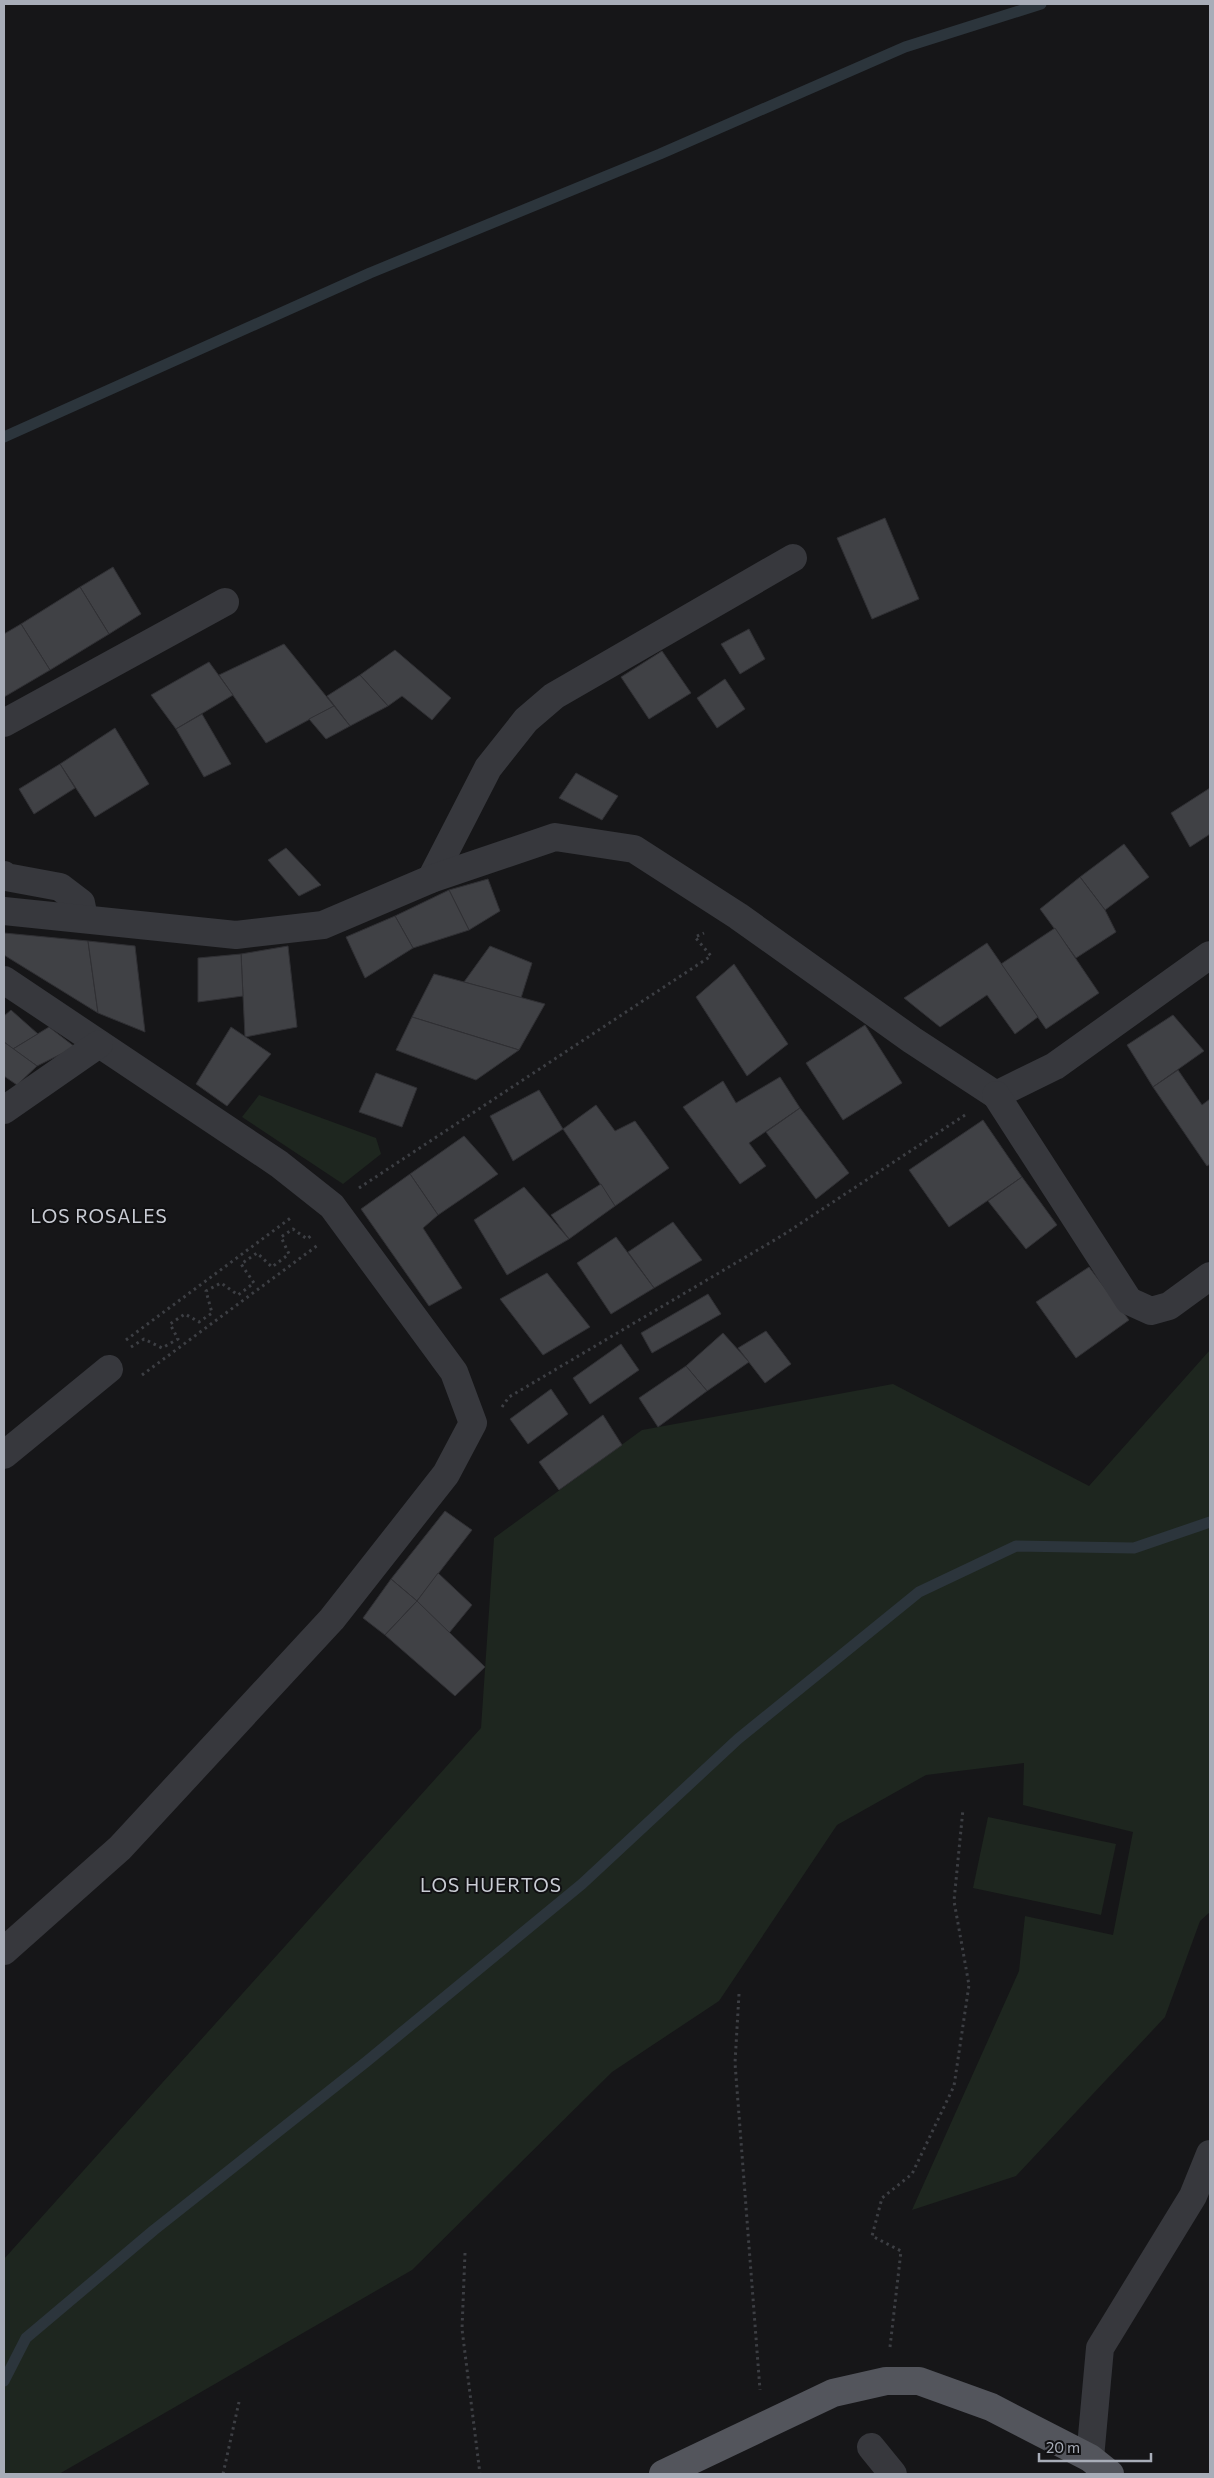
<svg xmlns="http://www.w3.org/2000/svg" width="1214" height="2478" viewBox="0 0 1214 2478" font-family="Commissioner,sans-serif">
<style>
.green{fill:#1e261f}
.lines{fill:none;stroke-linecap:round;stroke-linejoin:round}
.stream{stroke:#2c353c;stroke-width:11}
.building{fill:#404145;stroke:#303034}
.path{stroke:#3d3f44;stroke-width:3;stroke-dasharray:2.5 4;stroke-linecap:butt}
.minor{stroke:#37383d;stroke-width:28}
.major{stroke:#53555c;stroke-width:28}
.labels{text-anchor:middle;stroke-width:4;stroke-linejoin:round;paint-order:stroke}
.neighbourhood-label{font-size:19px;letter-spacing:1px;fill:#c9ccd4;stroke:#111113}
</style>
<rect width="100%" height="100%" fill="#161618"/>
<g class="green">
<path d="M259,1095L376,1138L381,1154L343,1184L242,1117Z"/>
<path d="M1210,1350V1912L1200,1921L1165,2017L1016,2176L912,2210L1019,1971L1025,1916L1113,1935L1133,1832L1023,1805L1024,1763L926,1775L837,1825L719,2001L612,2072L412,2270L59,2474H4V2259L481,1728L494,1538L642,1430L893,1384L1089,1486Z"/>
<path d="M988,1817L1116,1844L1101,1915L973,1888Z"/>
</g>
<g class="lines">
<g class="stream">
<path d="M4,437L370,273L660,154L905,47L1041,4"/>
<path d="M4,2381L26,2338L154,2230L366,2062L582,1884L738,1739L919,1592L1016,1546L1134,1548L1210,1522"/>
</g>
</g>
<g class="building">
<path d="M885,518L919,599L872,619L837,538Z"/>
<path d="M113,567L141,614L109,634L80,587Z"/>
<path d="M80,587L109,634L50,670L21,624Z"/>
<path d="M21,624L50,670L4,697V634Z"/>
<path d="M749,629L765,659L740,674L721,644Z"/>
<path d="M284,644L334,706L266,743L219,675Z"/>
<path d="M395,650L451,698L432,720L402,696L388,706L360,675Z"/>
<path d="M662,651L691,693L649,719L621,677Z"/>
<path d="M209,662L233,695L176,729L151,695Z"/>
<path d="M360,675L388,706L350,726L327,696Z"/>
<path d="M725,679L745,709L717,728L697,698Z"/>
<path d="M334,706L350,726L326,739L309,719Z"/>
<path d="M202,714L231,764L204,777L176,729Z"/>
<path d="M115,728L149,784L95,817L60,764Z"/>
<path d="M60,764L75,788L34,814L19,789Z"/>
<path d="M576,773L618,796L602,820L559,798Z"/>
<path d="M1210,788V834L1190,847L1171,813Z"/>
<path d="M1124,844L1149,877L1105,910L1080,877Z"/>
<path d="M286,848L321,885L299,896L268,860Z"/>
<path d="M1080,877L1105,910L1116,932L1076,958L1040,909Z"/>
<path d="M488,879L500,911L469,930L449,890Z"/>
<path d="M449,890L469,930L413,948L395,916Z"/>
<path d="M395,916L413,948L365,978L346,937Z"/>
<path d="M1055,928L1099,993L1046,1029L1001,964Z"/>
<path d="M4,933L88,941L98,1013L4,955Z"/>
<path d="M88,941L135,946L145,1032L98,1013Z"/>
<path d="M987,943L1038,1017L1015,1034L987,995L940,1027L904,998Z"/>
<path d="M288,946L297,1027L245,1037L241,954Z"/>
<path d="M490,946L532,963L521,998L464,982Z"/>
<path d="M241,954L243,996L198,1002V958Z"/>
<path d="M734,964L788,1044L747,1076L696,997Z"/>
<path d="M434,974L464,982L545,1004L519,1050L412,1017Z"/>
<path d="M11,1010L38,1034L13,1049L4,1042V1016Z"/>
<path d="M1173,1015L1204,1051L1153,1087L1127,1045Z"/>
<path d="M412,1017L519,1050L476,1080L396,1050Z"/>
<path d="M865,1025L902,1083L843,1120L806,1063Z"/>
<path d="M49,1027L75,1047L37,1066L13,1049Z"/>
<path d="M231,1027L271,1054L227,1106L196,1084Z"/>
<path d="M4,1042L37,1066L17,1085L4,1076Z"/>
<path d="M1178,1070L1202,1105L1210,1099V1164L1207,1166L1153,1087Z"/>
<path d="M376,1073L417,1088L402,1127L359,1112Z"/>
<path d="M780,1077L800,1108L749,1143L766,1166L740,1184L683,1107L723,1081L736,1103Z"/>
<path d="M539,1090L563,1129L513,1161L490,1116Z"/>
<path d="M596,1105L615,1131L635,1121L669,1168L615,1206L563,1129Z"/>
<path d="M800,1108L849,1173L816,1199L766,1132Z"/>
<path d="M983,1120L1022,1177L949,1227L909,1170Z"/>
<path d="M464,1136L498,1174L438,1215L410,1174Z"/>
<path d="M410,1174L438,1215L423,1228L462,1288L429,1306L361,1209Z"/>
<path d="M1022,1177L1057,1225L1026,1249L988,1201Z"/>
<path d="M601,1184L615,1206L569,1239L551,1215Z"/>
<path d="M524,1187L569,1239L507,1275L474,1220Z"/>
<path d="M673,1222L702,1260L654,1288L628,1252Z"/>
<path d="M616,1237L654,1288L611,1314L577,1263Z"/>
<path d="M1089,1267L1129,1320L1076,1358L1036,1302Z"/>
<path d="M547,1273L590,1327L543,1355L500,1299Z"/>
<path d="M708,1294L721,1314L652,1353L641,1333Z"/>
<path d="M766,1331L791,1364L765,1383L738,1348Z"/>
<path d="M723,1333L749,1362L707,1391L686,1366Z"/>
<path d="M621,1344L639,1370L590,1404L573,1378Z"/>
<path d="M686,1366L707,1391L658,1427L639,1398Z"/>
<path d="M551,1389L568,1414L528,1444L510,1419Z"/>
<path d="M603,1415L622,1445L559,1490L539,1462Z"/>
<path d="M445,1511L472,1530L417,1601L391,1579Z"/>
<path d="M438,1573L472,1605L449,1633L417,1601Z"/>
<path d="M391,1579L417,1601L385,1635L363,1618Z"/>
<path d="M417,1601L485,1667L455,1696L385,1635Z"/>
</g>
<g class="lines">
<g class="path">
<path d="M359,1188L711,956L695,937L704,933"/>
<path d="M126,1340L292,1217"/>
<path d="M131,1347L144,1339L162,1348L178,1339L170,1324L185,1314L199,1322L212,1313L206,1291L221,1283L238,1295L254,1283L241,1264L257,1253L272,1267L289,1254L281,1237L293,1229L307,1239L313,1234"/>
<path d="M142,1375L318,1245"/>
<path d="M502,1407L509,1397L783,1235L965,1115"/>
<path d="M739,1994L735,2063L760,2390"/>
<path d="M465,2253L462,2329L480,2474"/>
<path d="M890,2347L901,2251L872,2236L882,2198L912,2174L954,2086L969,1985L954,1901L963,1809"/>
<path d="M223,2474L239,2402"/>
</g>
<g class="minor">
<path d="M4,723L225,602"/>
<path d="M4,875L6,877L60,887L81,903L84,918"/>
<path d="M431,879L488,768L526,720L554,696L793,558"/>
<path d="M4,911L236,935L323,925L431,879L555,837L634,849L738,916L912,1040L996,1095L1055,1066L1210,955"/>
<path d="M4,980L279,1164L332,1206L454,1372L473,1423L446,1474L332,1619L120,1848L4,1951"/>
<path d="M996,1095L1129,1301L1151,1311L1169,1306L1210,1276"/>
<path d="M4,1110L99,1044"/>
<path d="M4,1455L109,1369"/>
<path d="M871,2447L893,2474"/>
<path d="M1090,2458L1100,2348L1193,2196L1210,2154"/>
</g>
<path class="major" d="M663,2474L833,2393L886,2381H919L991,2407L1090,2458L1110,2474"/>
</g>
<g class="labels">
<g class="neighbourhood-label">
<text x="99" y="1223">LOS ROSALES</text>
<text x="491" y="1892">LOS HUERTOS</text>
</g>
</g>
<rect width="1214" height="2478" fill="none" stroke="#a8adb8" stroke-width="10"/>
<path d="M1039 2453v8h112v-8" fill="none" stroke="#a8adb8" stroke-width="2.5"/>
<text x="1046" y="2453" font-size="15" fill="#a8adb8" stroke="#111113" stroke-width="4" paint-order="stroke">20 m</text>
</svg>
